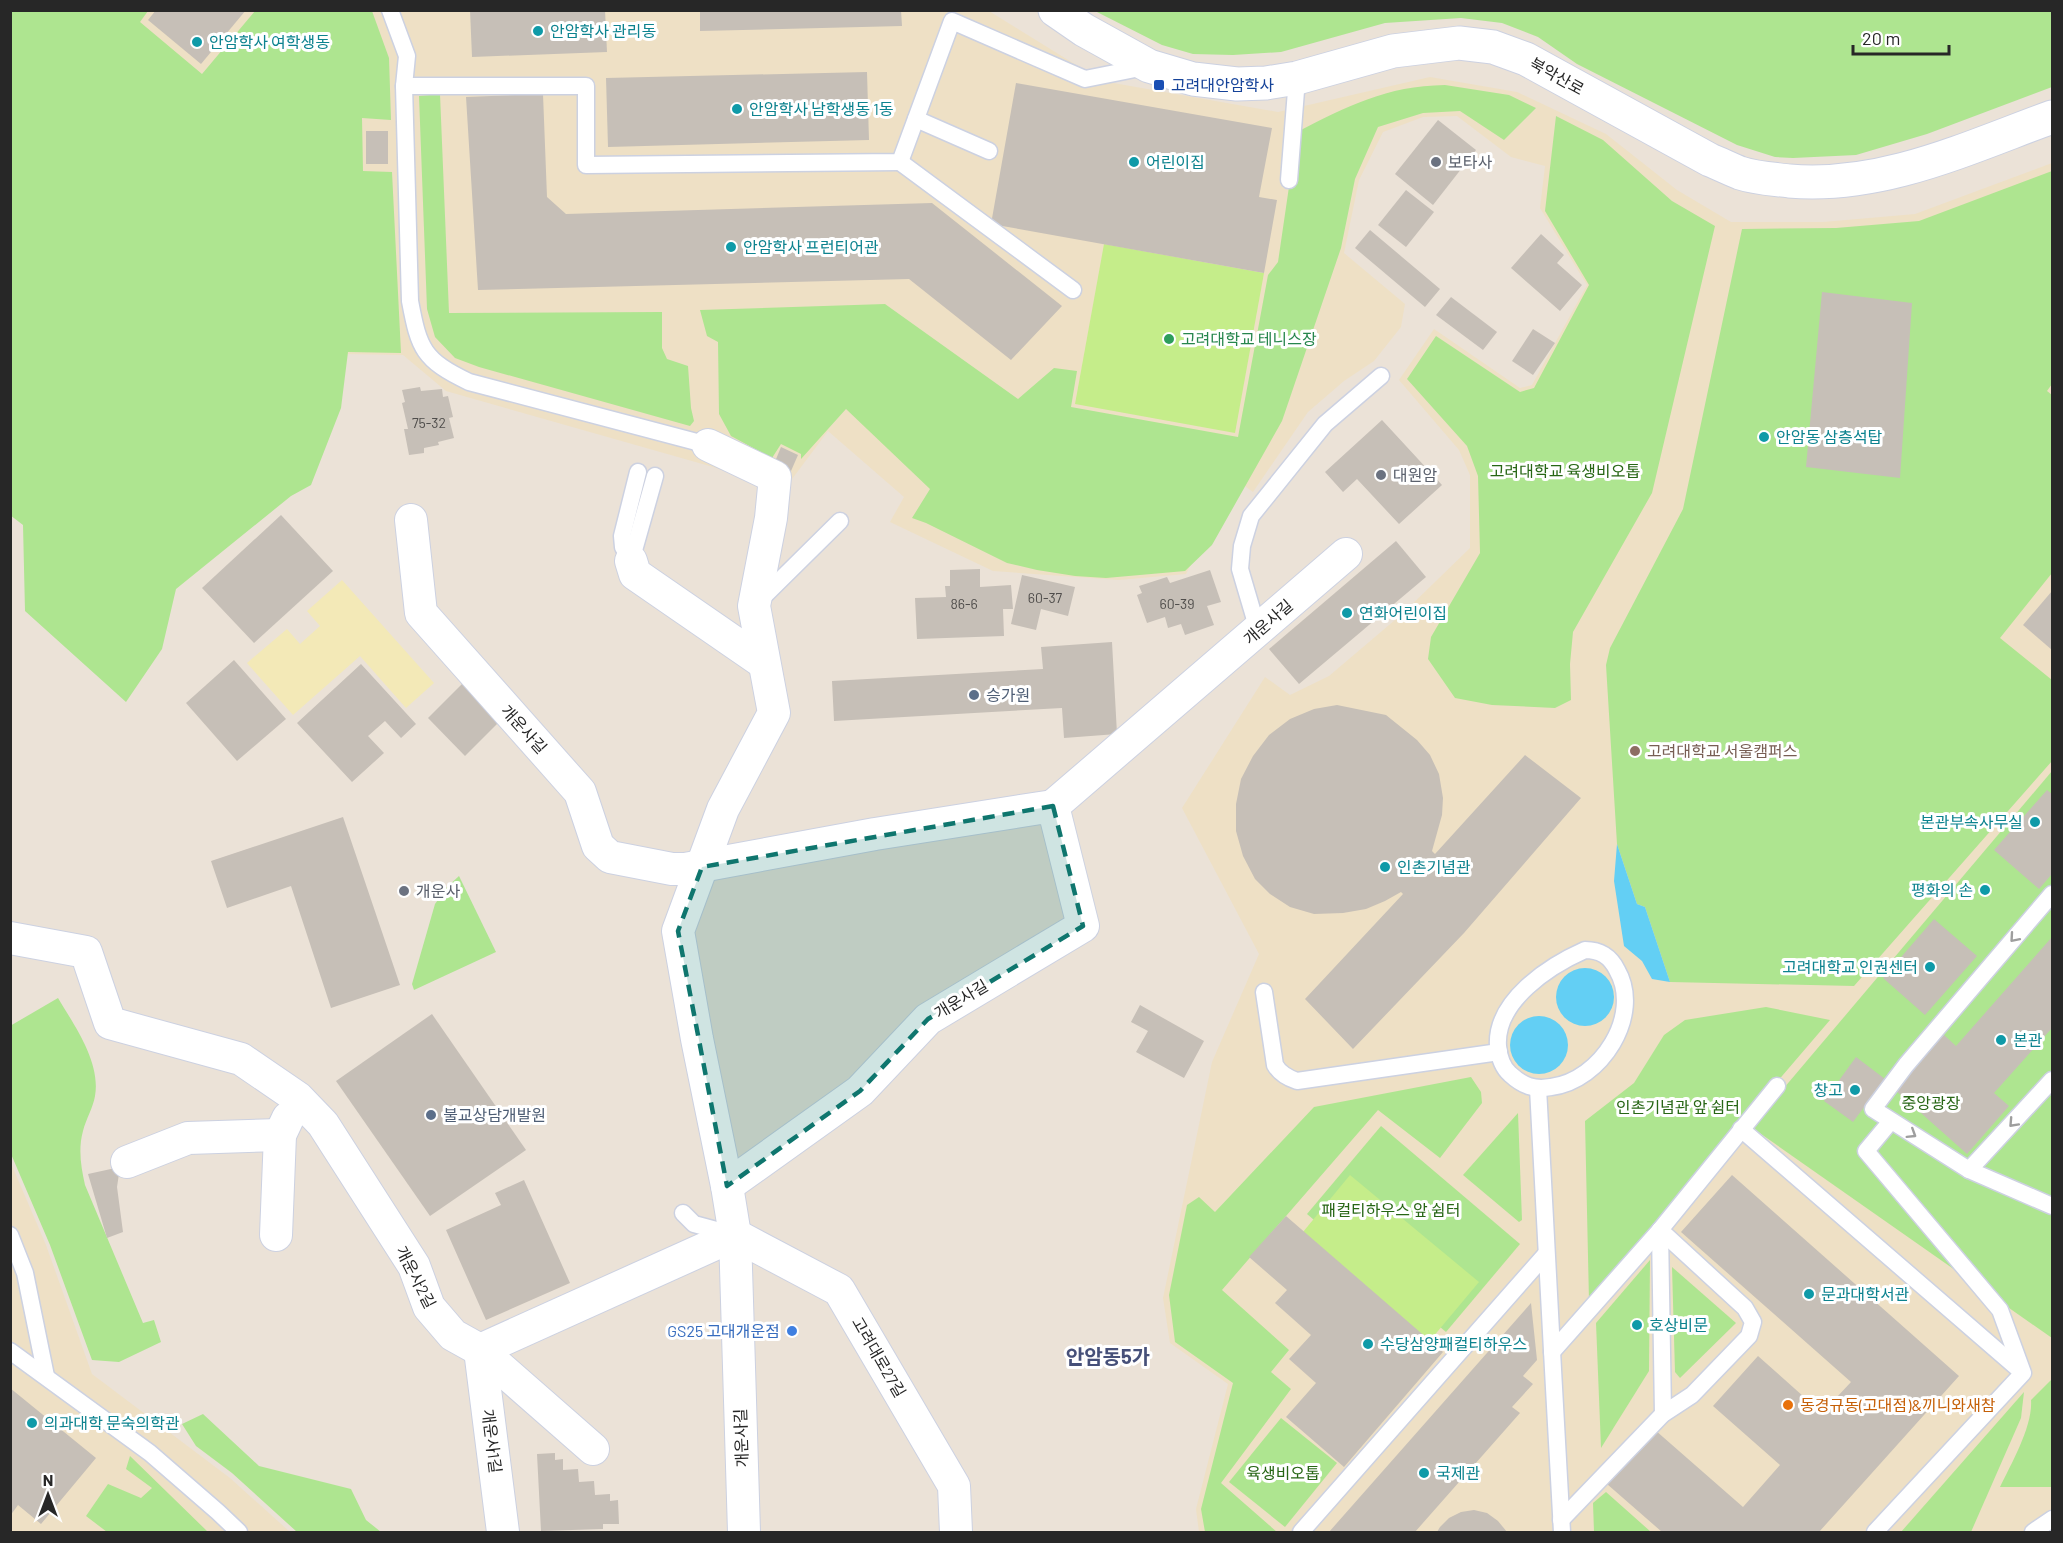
<svg xmlns="http://www.w3.org/2000/svg" width="2063" height="1543" viewBox="0 0 2063 1543" font-family="Barlow,'Noto Sans KR',sans-serif">
<style>
.education{fill:#eee0c5}
.green{fill:#aee590}
.sand{fill:#f3e9b7}
.pitch{fill:#c5ed8a}
.water{fill:#63cff4}
.building{fill:#c6bfb7}
.lines{fill:none;stroke-linecap:round;stroke-linejoin:round}
.service-casing{stroke:#ccd1e1;stroke-width:19}
.minor-casing{stroke:#ccd1e1;stroke-width:34}
.tertiary-casing{stroke:#ccd1e1;stroke-width:35}
.service{stroke:#fff;stroke-width:16}
.minor{stroke:#fff;stroke-width:32}
.tertiary{stroke:#fff;stroke-width:33}
.oneway{stroke:#9e9e9e}
.marked{fill:#0f766e;fill-opacity:0.2;stroke:#0f766e;stroke-width:4.5;stroke-dasharray:12 8;stroke-linejoin:round}
.culture-dot{fill:#0f9aa8;stroke:#fff;stroke-width:2}
.transit-dot{fill:#1a4fb4;stroke:#fff;stroke-width:2}
.worship-dot{fill:#6b7280;stroke:#fff;stroke-width:2}
.leisure-dot{fill:#2e9e5b;stroke:#fff;stroke-width:2}
.service-dot{fill:#5c6f8a;stroke:#fff;stroke-width:2}
.education-dot{fill:#8d6e63;stroke:#fff;stroke-width:2}
.shop-dot{fill:#3f7fe0;stroke:#fff;stroke-width:2}
.food-dot{fill:#e8710a;stroke:#fff;stroke-width:2}
.labels{text-anchor:middle;stroke-width:6;stroke-linejoin:round;paint-order:stroke}
.number-label{font-size:14px;fill:#4f4d4b}
.culture-label{font-size:16px;fill:#0d838f;stroke:#fff;text-anchor:start}
.street-label{font-size:16px;fill:#272727;stroke:#fff}
.transit-label{font-size:16px;fill:#164399;stroke:#fff;text-anchor:start}
.worship-label{font-size:16px;fill:#5b616d;stroke:#fff;text-anchor:start}
.leisure-label{font-size:16px;fill:#27864d;stroke:#fff;text-anchor:start}
.park-label{font-size:16px;fill:#276615;stroke:#fff}
.service-label{font-size:16px;fill:#4e5e75;stroke:#fff;text-anchor:start}
.education-label{font-size:16px;fill:#785e54;stroke:#fff;text-anchor:start}
.shop-label{font-size:16px;fill:#366cbe;stroke:#fff;text-anchor:end}
.food-label{font-size:16px;fill:#c56008;stroke:#fff;text-anchor:start}
.quarter-label{font-size:20px;font-weight:bold;fill:#465079;stroke:#fff}
</style>
<rect width="100%" height="100%" fill="#ebe2d7"/>
<g class="education">
<path d="M11,11H989L1102,81L1278,112L1430,77L1517,92L1606,134L1677,190L1731,222H1823L1915,214L2052,163V1532H1199L1196,1509L1228,1384L1170,1343L1163,1298L1212,1062L1259,954L1182,808L1265,677L1290,695L1329,676L1402,614L1470,548V475L1459,450L1399,380L1434,329L1520,388L1532,385L1587,285L1540,208L1545,166L1511,157L1457,116L1423,117L1383,132L1359,180L1344,253L1405,304L1401,327L1374,361L1344,381L1308,412L1253,492L1235,479L1186,574L1119,580L993,571L890,522L904,497L828,431L783,491L713,467L446,391L403,355L341,354Z"/>
<path d="M10,1161L46,1245L92,1374L230,1478L290,1532H11Z"/>
</g>
<g class="green">
<path d="M10,11H148L140,22L202,74L255,11H372L389,58L391,120L362,118L363,171L392,172L401,353L348,352L341,408L311,485L291,496L176,589L162,649L126,702L25,611L23,525L10,515Z"/>
<path d="M1095,11H2052V87L1927,134L1856,155L1793,158L1775,157L1737,145L1577,64L1538,37L1502,23L1461,18L1385,23L1281,52L1233,55L1193,54L1162,45Z"/>
<path d="M1445,85L1509,95L1536,108L1504,140L1460,111L1423,113L1378,127L1355,179L1341,248L1282,421L1212,545L1185,571L1106,578L1075,576L1037,570L1007,563L926,523L912,518L930,489L846,409L801,459V454L781,444L772,458L731,436L719,414L718,342L707,336L700,310L885,304L1018,399L1054,368L1077,371L1071,407L1238,437L1268,275L1278,262L1297,132C1348,106 1386,86 1445,85Z"/>
<path d="M440,94L449,313L662,312V348L667,359L688,366L691,408L694,421L690,426L479,367L455,358L435,337L427,309L419,96Z"/>
<path d="M1556,116L1603,140L1672,201L1715,226L1652,493L1573,632L1570,664L1571,700L1555,708L1492,705L1455,698L1428,659L1431,637L1480,553L1478,476L1467,446L1407,379L1436,336L1520,392L1534,388L1589,285L1545,211Z"/>
<path d="M2052,171V384L2047,391L2052,395V573L2000,638L2052,680V761L1854,986L1670,982L1645,907L1637,904L1617,844L1606,665L1610,648L1683,509L1742,229L1836,228L1919,221Z"/>
<path d="M2052,771V1338L1751,1127Z"/>
<path d="M459,876L496,952L414,990L412,984L435,904L447,887Z"/>
<path d="M58,998C74,1025 101,1062 95,1096C93,1108 86,1119 83,1131C78,1149 81,1167 85,1185L143,1323L154,1320L161,1342L119,1362L92,1360L50,1245L11,1154L10,1026Z"/>
<path d="M1766,1007L1830,1020L1589,1301L1585,1121L1634,1083L1664,1035L1685,1020Z"/>
<path d="M1471,1077L1481,1092L1482,1103L1440,1158L1378,1110L1222,1290L1289,1350L1271,1372L1291,1389L1221,1483L1277,1532H1205L1201,1509L1233,1383L1175,1342L1169,1295L1187,1205L1199,1197L1215,1212L1314,1107Z"/>
<path d="M1518,1113L1522,1220L1519,1222L1463,1175Z"/>
<path d="M1381,1126L1520,1244L1446,1332L1307,1214Z"/>
<path d="M1650,1260L1649,1371L1601,1448L1596,1323Z"/>
<path d="M1672,1267L1736,1323L1680,1378L1675,1372Z"/>
<path d="M2052,1379V1487H2000C2011,1464 2033,1426 2031,1400Z"/>
<path d="M2024,1392L2021,1418L1971,1532H1901Z"/>
<path d="M203,1414L259,1466L351,1489L366,1520L381,1532H297L232,1473L196,1446L182,1424Z"/>
<path d="M1281,1418L1337,1463L1285,1527L1229,1482Z"/>
<path d="M130,1456L208,1532H107L86,1516L108,1484L141,1498L152,1488L126,1469Z"/>
<path d="M1606,1492L1651,1532H1594L1593,1503Z"/>
</g>
<path class="sand" d="M342,580L434,683L406,708L360,656L293,715L247,663L287,629L300,644L320,626L307,611Z"/>
<g class="pitch">
<path d="M1104,244L1264,273L1235,433L1075,404Z"/>
<path d="M1350,1175L1479,1282L1412,1362L1284,1255Z"/>
</g>
<g class="water">
<path d="M1617,844L1637,904L1645,907L1670,982L1652,979L1642,961L1624,946L1614,881Z"/>
<circle cx="1585" cy="997" r="29"/>
<circle cx="1539" cy="1045" r="29"/>
</g>
<g class="building">
<path d="M156,10H246L201,64L148,20Z"/>
<path d="M470,10H605L607,52L472,57Z"/>
<path d="M700,10H901L902,26L700,31Z"/>
<path d="M867,72L869,140L608,147L606,78Z"/>
<path d="M1016,83L1272,128L1259,197L1277,200L1264,273L991,224Z"/>
<path d="M543,94L547,197L566,214L932,203L1062,306L1011,360L909,279L478,290L466,97Z"/>
<path d="M1438,120L1476,150L1433,205L1395,174Z"/>
<rect x="366" y="131" width="22" height="33"/>
<path d="M1406,190L1434,212L1406,247L1378,225Z"/>
<path d="M1370,230L1440,289L1425,307L1355,248Z"/>
<path d="M1541,234L1564,255L1557,263L1582,285L1560,311L1511,268Z"/>
<path d="M1822,292L1912,303L1900,478L1806,467Z"/>
<path d="M1451,297L1497,332L1483,350L1436,315Z"/>
<path d="M1533,329L1555,343L1533,375L1512,361Z"/>
<path d="M420,387L421,391L442,389L443,397L448,396L453,417L449,418L454,438L438,442L439,445L424,448V453L409,455L404,429H408L402,403L405,402L402,390Z"/>
<path d="M1382,420L1442,485L1399,524L1357,479L1343,492L1325,472Z"/>
<path d="M781,447L798,455L791,471L774,464Z"/>
<path d="M281,515L333,571L254,643L202,588Z"/>
<path d="M1396,541L1426,577L1299,684L1269,649Z"/>
<path d="M980,569V587L1011,585L1013,609H1003L1004,636L917,639L915,598L946,597L945,586H950V570Z"/>
<path d="M1210,570L1221,602L1207,606L1214,625L1185,635L1181,624L1168,628L1165,617L1147,623L1137,595L1142,593L1139,586L1167,577L1170,583Z"/>
<path d="M1022,575L1075,587L1068,616L1041,609L1036,630L1011,624Z"/>
<path d="M2052,591V650L2023,625Z"/>
<path d="M1112,642L1117,734L1064,738L1062,708L834,721L832,681L1043,669L1041,647Z"/>
<path d="M234,660L286,719L237,761L186,703Z"/>
<path d="M361,664L416,724L401,738L385,721L368,736L384,753L352,782L297,723Z"/>
<path d="M464,682L501,720L465,756L428,718Z"/>
<path d="M1337,705L1386,715L1417,740L1430,755L1439,774L1443,798L1442,815L1432,851L1435,854L1525,755L1581,798L1464,933L1353,1049L1305,999L1403,894L1401,892L1385,901L1366,909L1343,913L1314,914L1290,907L1270,894L1255,879L1243,856L1236,831V804L1241,779L1253,756L1269,735L1290,719L1314,709Z"/>
<path d="M2047,790L2052,794V874L2039,889L1994,850Z"/>
<path d="M343,817L400,985L331,1008L291,886L227,908L211,861Z"/>
<path d="M1934,919L1977,956L1925,1015L1883,978Z"/>
<path d="M2052,937V1028L1994,1093L2009,1106L1967,1154L1894,1089L1943,1034L1956,1046Z"/>
<path d="M1140,1005L1204,1041L1184,1078L1136,1052L1148,1031L1131,1022Z"/>
<path d="M432,1014L526,1150L430,1216L336,1081Z"/>
<path d="M1856,1057L1885,1079L1853,1122L1824,1101Z"/>
<path d="M120,1167L117,1187L123,1232L107,1238L88,1174Z"/>
<path d="M1732,1175L1959,1376L1819,1532H1662L1607,1484L1655,1430L1743,1507L1780,1465L1713,1406L1758,1356L1822,1413L1851,1382L1681,1232Z"/>
<path d="M524,1180L570,1283L486,1320L446,1230L501,1205L495,1193Z"/>
<path d="M1286,1216L1443,1352L1344,1467L1286,1417L1316,1383L1289,1359L1311,1335L1275,1303L1287,1290L1249,1257Z"/>
<path d="M1531,1303L1537,1360L1523,1376L1533,1384L1512,1407L1520,1413L1415,1532H1329Z"/>
<path d="M10,1388L96,1458L41,1524L18,1505L10,1516Z"/>
<path d="M555,1453V1460L563,1459V1470L578,1469L579,1482L594,1481L595,1495L610,1494V1501L618,1500L619,1524H603V1529L541,1531L537,1454Z"/>
<path d="M1474,1510L1487,1513L1498,1521L1507,1532H1437L1440,1527L1449,1518L1461,1512Z"/>
</g>
<g class="lines">
<g class="service-casing">
<g id="service">
<path d="M390,10L407,56L404,86L410,301C419,349 423,360 469,382L708,445"/>
<path d="M404,86H586V165L900,162L952,21L1085,79L1145,67"/>
<path d="M916,119L989,151"/>
<path d="M900,162L1073,290"/>
<path d="M1289,180L1297,78"/>
<path d="M631,561L623,547L622,536L638,472"/>
<path d="M631,561L655,476"/>
<path d="M759,601L840,521"/>
<path d="M1258,630L1240,569L1242,546L1251,516L1325,424L1381,376"/>
<path d="M2052,894L1906,1065L1873,1109L1969,1170L2052,1206"/>
<path d="M1585,950C1600,950 1610,956 1617,970C1643,1015 1601,1081 1551,1087C1534,1090 1523,1086 1510,1074C1502,1067 1499,1056 1498,1046C1495,1001 1549,966 1585,950Z"/>
<path d="M1264,992L1275,1065C1280,1074 1288,1078 1297,1081L1499,1052"/>
<path d="M1538,1088C1545,1236 1554,1384 1562,1532"/>
<path d="M1741,1129L2022,1372"/>
<path d="M1969,1170L2052,1080"/>
<path d="M683,1213L694,1224L731,1234"/>
<path d="M1660,1230L1663,1414"/>
<path d="M10,1235L25,1273L46,1376"/>
<path d="M10,1351L150,1453L218,1512L239,1532"/>
<path d="M1552,1352L1660,1230L1777,1086"/>
<path d="M1561,1520L1663,1414L1692,1395L1749,1336L1753,1322L1745,1308L1660,1230"/>
<path d="M1301,1532L1545,1255"/>
<path d="M1875,1532L2023,1373L2000,1310L1866,1151L1891,1121"/>
<path d="M2033,1532L2052,1519"/>
</g>
</g>
<g class="minor-casing">
<g id="minor">
<path d="M708,445L775,477L771,518L754,606L774,713L723,809L678,931L697,1039L727,1186L735,1235L744,1532"/>
<path d="M411,520L421,613L580,792L598,846L610,857L672,869H685L875,834L1053,806L1083,926L928,1019L860,1091L727,1186"/>
<path d="M631,561L635,574L764,663"/>
<path d="M1053,806L1346,554"/>
<path d="M10,938L86,952L110,1023L241,1059L298,1098L323,1124L414,1266L429,1307L453,1335L480,1350L593,1449"/>
<path d="M127,1162L188,1138L280,1135"/>
<path d="M276,1235L280,1135L288,1118"/>
<path d="M735,1235L839,1290L954,1486L956,1532"/>
<path d="M480,1350L735,1235"/>
<path d="M480,1350L503,1532"/>
</g>
</g>
<g class="tertiary-casing">
<path id="tertiary" d="M1055,10L1084,30L1149,66L1193,79L1237,84L1266,83L1297,78L1393,51L1459,43L1493,47L1526,59L1710,160C1720,164 1730,169 1740,173C1755,178 1773,179 1789,181C1882,189 1967,148 2052,117"/>
</g>
<use href="#service" class="service"/>
<use href="#minor" class="minor"/>
<use href="#tertiary" class="tertiary"/>
</g>
<defs><path id="oneway-chevron" d="M-2-3.5L2.5 0L-2 3.5" fill="none" stroke-width="1.6" stroke-linecap="round" stroke-linejoin="round" transform="scale(1.5)"/></defs>
<g class="oneway">
<use href="#oneway-chevron" transform="translate(2014 938) rotate(131)"/>
<use href="#oneway-chevron" transform="translate(2013 1123) rotate(133)"/>
<use href="#oneway-chevron" transform="translate(1912 1134) rotate(32)"/>
</g>
<path class="marked" d="M1053,806L1083,926L928,1019L860,1091L727,1186L678,931L702,867Z"/>
<g class="culture-dot">
<circle cx="538" cy="31" r="6"/>
<circle cx="197" cy="42" r="6"/>
<circle cx="737" cy="109" r="6"/>
<circle cx="1134" cy="162" r="6"/>
<circle cx="731" cy="247" r="6"/>
<circle cx="1764" cy="437" r="6"/>
<circle cx="1347" cy="613" r="6"/>
<circle cx="2035" cy="822" r="6"/>
<circle cx="1385" cy="867" r="6"/>
<circle cx="1985" cy="890" r="6"/>
<circle cx="1930" cy="967" r="6"/>
<circle cx="2001" cy="1040" r="6"/>
<circle cx="1855" cy="1090" r="6"/>
<circle cx="1809" cy="1294" r="6"/>
<circle cx="1637" cy="1325" r="6"/>
<circle cx="1368" cy="1344" r="6"/>
<circle cx="32" cy="1423" r="6"/>
<circle cx="1424" cy="1473" r="6"/>
</g>
<rect class="transit-dot" x="1153" y="79" width="12" height="12" rx="3"/>
<g class="worship-dot">
<circle cx="1436" cy="162" r="6"/>
<circle cx="1381" cy="475" r="6"/>
<circle cx="404" cy="891" r="6"/>
</g>
<circle class="leisure-dot" cx="1169" cy="339" r="6"/>
<g class="service-dot">
<circle cx="974" cy="695" r="6"/>
<circle cx="431" cy="1115" r="6"/>
</g>
<circle class="education-dot" cx="1635" cy="751" r="6"/>
<circle class="shop-dot" cx="792" cy="1331" r="6"/>
<circle class="food-dot" cx="1788" cy="1405" r="6"/>
<g class="labels">
<g class="number-label">
<text x="429" y="428">75-32</text>
<text x="1045" y="603">60-37</text>
<text x="964" y="609">86-6</text>
<text x="1177" y="609">60-39</text>
</g>
<g class="culture-label">
<text x="550" y="37">안암학사 관리동</text>
<text x="209" y="48">안암학사 여학생동</text>
<text x="749" y="115">안암학사 남학생동 1동</text>
<text x="1146" y="168">어린이집</text>
<text x="743" y="253">안암학사 프런티어관</text>
<text x="1776" y="443">안암동 삼층석탑</text>
<text x="1359" y="619">연화어린이집</text>
<text x="2023" y="828" text-anchor="end">본관부속사무실</text>
<text x="1397" y="873">인촌기념관</text>
<text x="1973" y="896" text-anchor="end">평화의 손</text>
<text x="1918" y="973" text-anchor="end">고려대학교 인권센터</text>
<text x="2013" y="1046">본관</text>
<text x="1843" y="1096" text-anchor="end">창고</text>
<text x="1821" y="1300">문과대학서관</text>
<text x="1649" y="1331">호상비문</text>
<text x="1380" y="1350">수당삼양패컬티하우스</text>
<text x="44" y="1429">의과대학 문숙의학관</text>
<text x="1436" y="1479">국제관</text>
</g>
<g class="street-label">
<text transform="translate(1557 76) rotate(29)" y="6">북악산로</text>
<text transform="translate(1268 622) rotate(-41)" y="6">개운사길</text>
<text transform="translate(524 729) rotate(48)" y="6">개운사길</text>
<text transform="translate(961 999) rotate(-31)" y="6">개운사길</text>
<text transform="translate(416 1277) rotate(63)" y="6">개운사2길</text>
<text transform="translate(879 1357) rotate(60)" y="6">고려대로27길</text>
<text transform="translate(741 1438) rotate(-92)" y="6">개운사길</text>
<text transform="translate(492 1441) rotate(83)" y="6">개운사1길</text>
</g>
<g class="transit-label">
<text x="1171" y="91">고려대안암학사</text>
</g>
<g class="worship-label">
<text x="1448" y="168">보타사</text>
<text x="1393" y="481">대원암</text>
<text x="416" y="897">개운사</text>
</g>
<g class="leisure-label">
<text x="1181" y="345">고려대학교 테니스장</text>
</g>
<g class="park-label">
<text x="1565" y="477">고려대학교 육생비오톱</text>
<text x="1931" y="1109">중앙광장</text>
<text x="1678" y="1113">인촌기념관 앞 쉼터</text>
<text x="1391" y="1216">패컬티하우스 앞 쉼터</text>
<text x="1283" y="1479">육생비오톱</text>
</g>
<g class="service-label">
<text x="986" y="701">승가원</text>
<text x="443" y="1121">불교상담개발원</text>
</g>
<g class="education-label">
<text x="1647" y="757">고려대학교 서울캠퍼스</text>
</g>
<g class="shop-label">
<text x="780" y="1337">GS25 고대개운점</text>
</g>
<g class="food-label">
<text x="1800" y="1411">동경규동(고대점)&amp;끼니와새참</text>
</g>
<g class="quarter-label">
<text x="1108" y="1364">안암동5가</text>
</g>
</g>
<rect width="2063" height="1543" fill="none" stroke="#272727" stroke-width="24"/>
<g transform="translate(48 1495)" stroke="#ffffff" stroke-width="4.5" paint-order="stroke">
<path d="M0-4.5L10 22L0 15L-10 22Z" fill="#272727"/>
<text y="-9" font-size="16" font-weight="bold" text-anchor="middle" fill="#272727">N</text>
</g>
<path d="M1853 45v9h96v-9" fill="none" stroke="#272727" stroke-width="3"/>
<text x="1862" y="45" font-size="18" fill="#272727" stroke="#ffffff" stroke-width="4.5" paint-order="stroke">20 m</text>
</svg>
